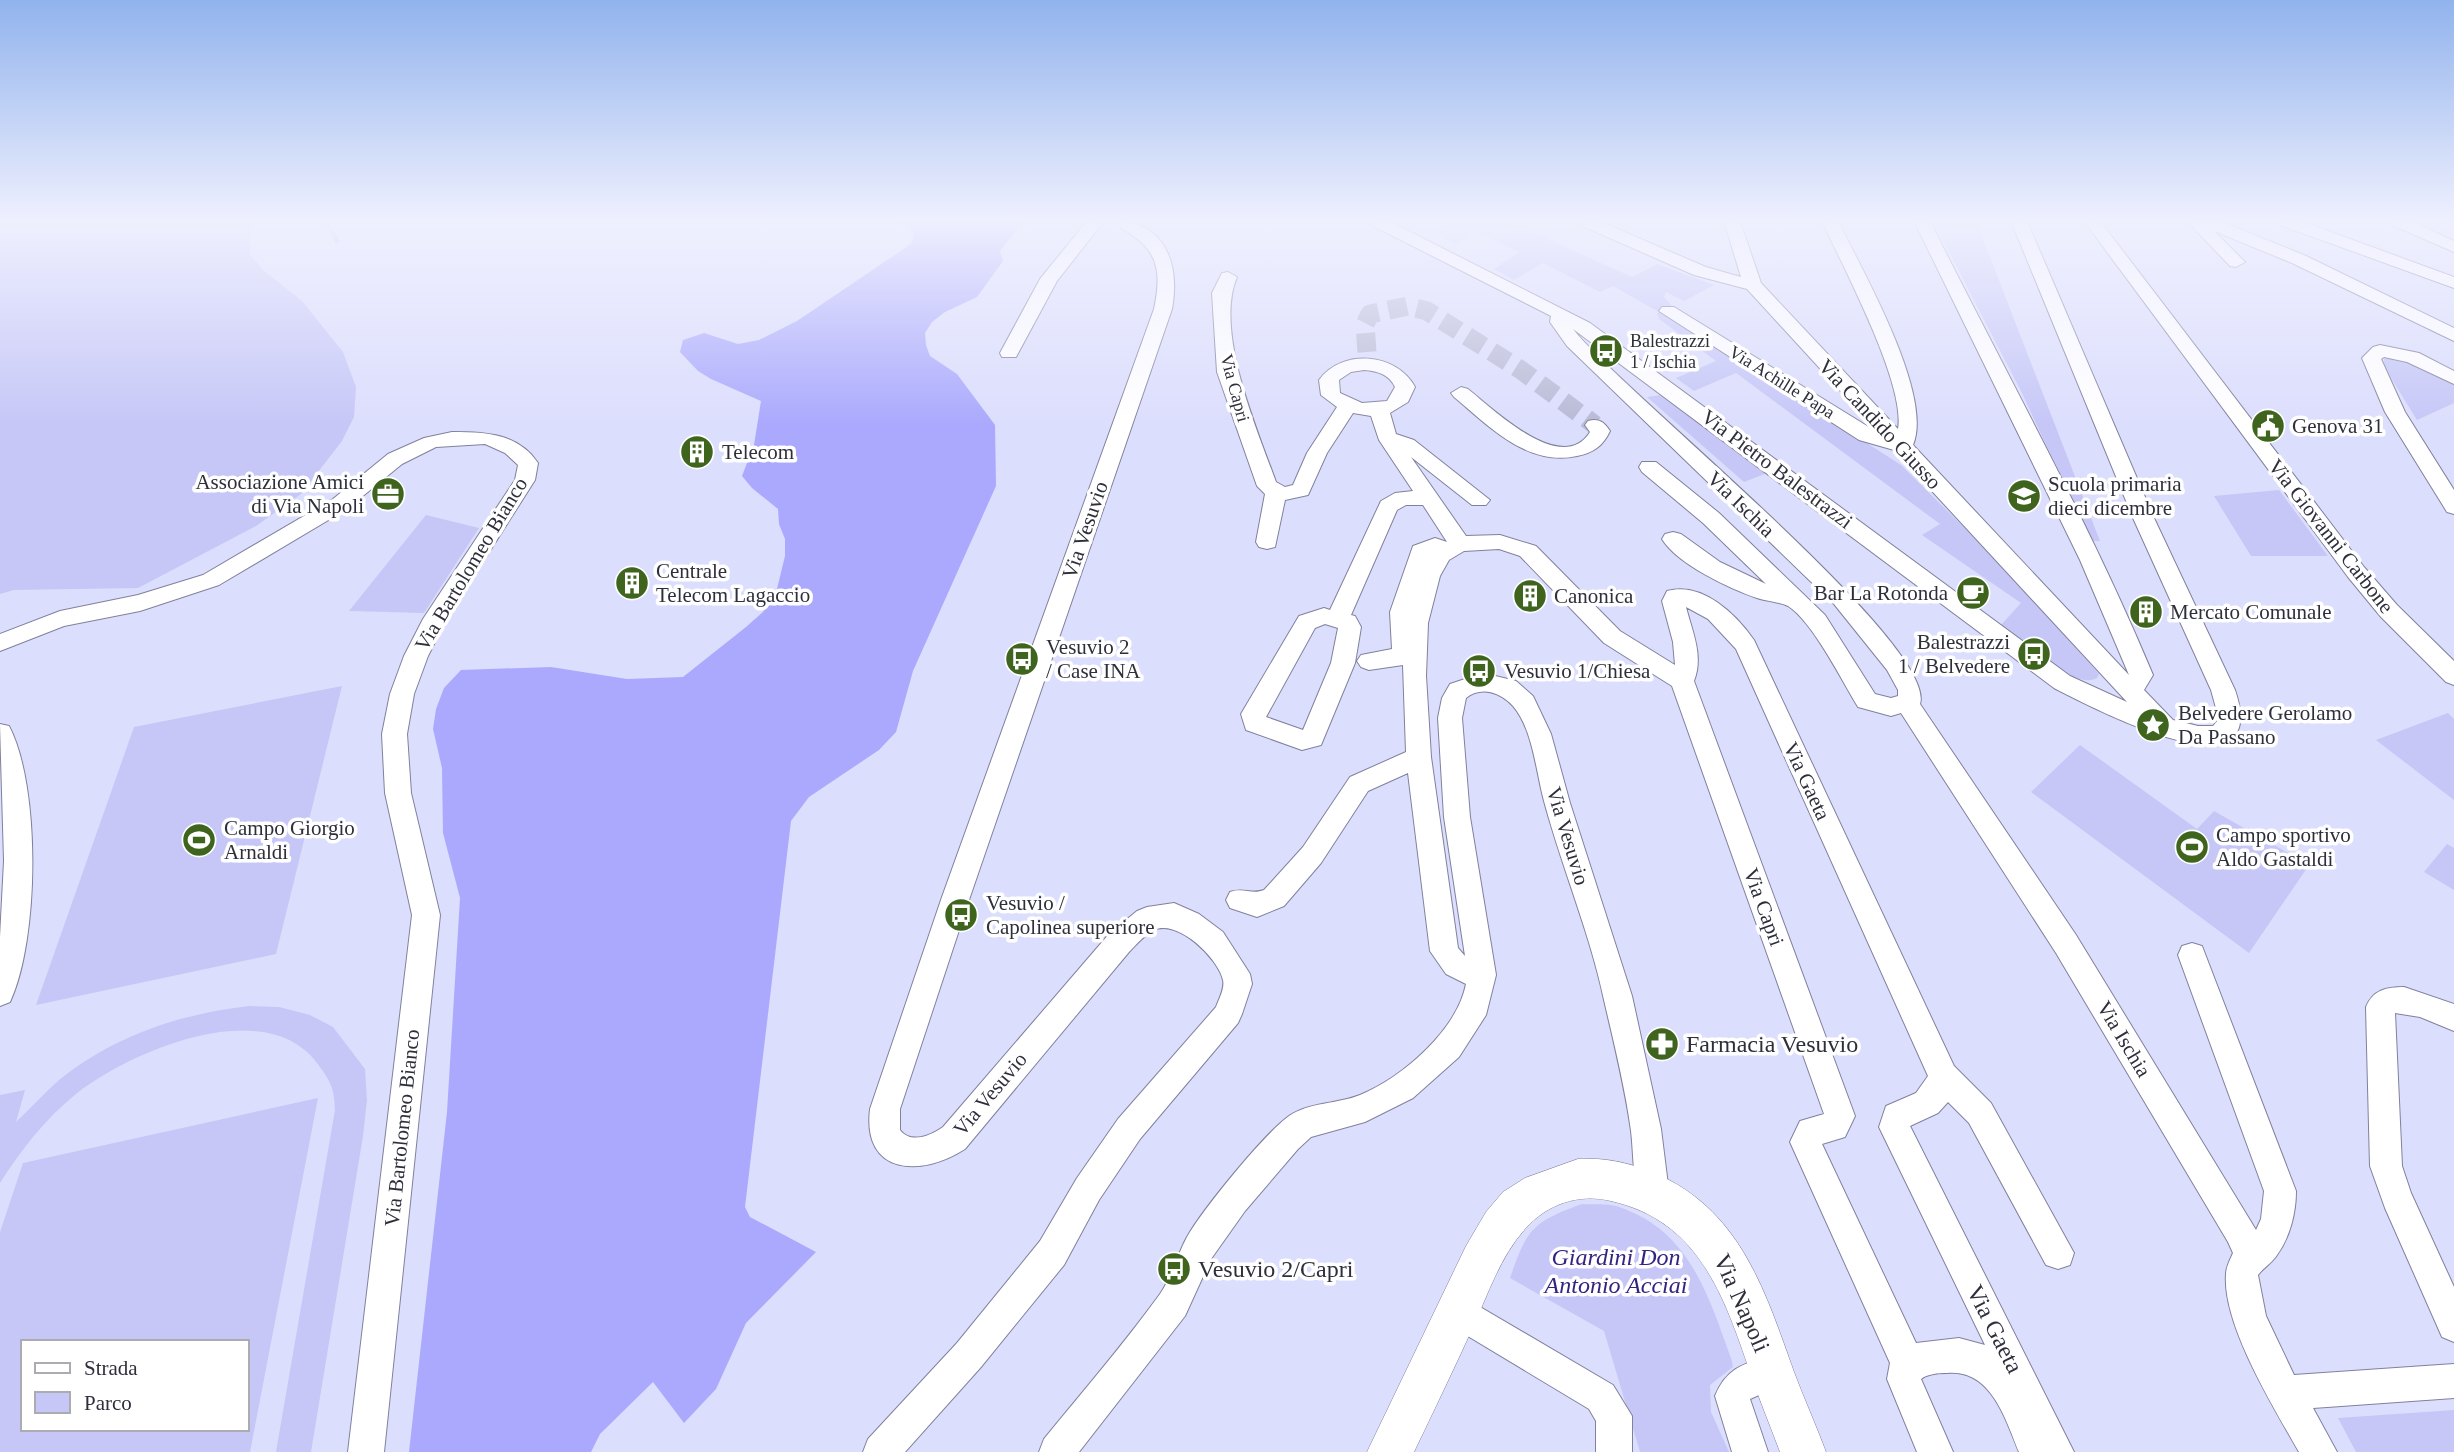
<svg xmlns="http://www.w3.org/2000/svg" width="2454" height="1452" viewBox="0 0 2454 1452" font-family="'Times New Roman',serif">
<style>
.green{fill:#c6c7f7;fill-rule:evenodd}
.forest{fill:#aaa9fd}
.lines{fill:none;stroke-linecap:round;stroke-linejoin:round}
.stream{stroke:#b0b1f4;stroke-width:5}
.minor-tunnel{stroke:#b9bbd6;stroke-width:19;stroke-dasharray:19 10;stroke-linecap:butt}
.minor-casing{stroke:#80819d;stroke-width:2}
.tertiary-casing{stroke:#80819d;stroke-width:1}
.minor{fill:#fff;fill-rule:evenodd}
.tertiary{fill:#fff;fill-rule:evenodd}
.labels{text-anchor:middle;stroke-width:7;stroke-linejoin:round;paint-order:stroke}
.far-poi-label{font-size:18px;fill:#2e2f3b;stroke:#fff;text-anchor:start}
.far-street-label{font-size:18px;fill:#2e2f3b;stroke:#fff}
.street-label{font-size:21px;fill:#2e2f3b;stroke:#fff}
.poi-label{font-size:21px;fill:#2e2f3b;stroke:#fff;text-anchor:start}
.near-poi-label{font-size:24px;fill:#2e2f3b;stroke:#fff;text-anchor:start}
.near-park-label{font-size:24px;font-style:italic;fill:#342381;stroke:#fff}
.near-street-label{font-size:24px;fill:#2e2f3b;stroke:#fff}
</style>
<rect width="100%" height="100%" fill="#dcdefd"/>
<g class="green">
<path d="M0,221H198L204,225L214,221H251L250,254L263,270L302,301L343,352L356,387L354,417L342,441L301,494L256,526L138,588L14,590L0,594Z"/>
<path d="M1456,221H1508L1632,277L1657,264L1714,285L1684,301L1666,292L1664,297L1672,306L1657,311L1613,286L1600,292L1543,263L1514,280L1494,269L1519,252L1478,232L1456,244L1435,233Z"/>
<path d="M1933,221H1976L2100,541H2090L2022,393Z"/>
<path d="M1662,311L1901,465L1998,561L2099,674L2097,678C2075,691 2018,641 1999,627L2021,603L1922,535L1940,524L1736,373L1694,391L1676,378L1716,361L1659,319L1657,313Z"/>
<path d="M2390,357H2400L2454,382V403L2417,420L2383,365L2384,359Z"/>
<path d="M1662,395L1767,473L1744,482L1647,397Z"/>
<path d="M2279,490L2328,556H2251L2214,496Z"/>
<path d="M426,515L479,528L424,613L349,611Z"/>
<path d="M342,686L276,954L36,1005L134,727Z"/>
<path d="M2448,713L2454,719V800L2376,740Z"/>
<path d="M2080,745L2197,829L2214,811L2309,865L2249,953L2031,792Z"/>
<path d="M2447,844L2454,848V890L2424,872Z"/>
<path d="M249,1006L279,1007L310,1015L333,1027L365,1069L367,1100L363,1136L311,1452H276L335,1110C334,1087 331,1082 317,1063C265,993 129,1052 76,1094C45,1119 21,1150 0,1183V1095L25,1090L16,1122C30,1109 44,1093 59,1080C114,1036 179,1014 249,1006Z"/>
<path d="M318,1098L250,1452H0V1232L23,1163ZM23,1342H247V1429H23Z"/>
<path d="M1582,1204C1593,1205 1608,1203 1619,1207C1691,1231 1709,1298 1732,1361L1733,1367L1710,1385L1711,1412L1729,1452H1640L1604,1331L1510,1278C1527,1229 1532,1222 1582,1204Z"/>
<path d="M2454,1410V1452H2356L2338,1418Z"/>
</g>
<path class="forest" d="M884,221H1031L1015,232L1000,251L1003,261L977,297L945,312L932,322L925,333L926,345L930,356L957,374L995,425L996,486L913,671L896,732L879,750L809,797L791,821L745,1207L750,1217L816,1252L746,1323L716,1389L684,1423L653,1382L600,1434L591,1452H409L447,1112L460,898L443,833L442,768L433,729L436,709L444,688L461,670L551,667L627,679L683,677L746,627L763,612L776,593L785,556V539L779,524L778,509L752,488L742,476L754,445L761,401L711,379L698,371L680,352L683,340L704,333L738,344L759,340L797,321L911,244L914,233L904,226Z"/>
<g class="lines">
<path class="stream" d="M326,221L337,241"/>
<path class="minor-tunnel" d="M1367,352L1365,324L1370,314L1408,306L1427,311L1521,370L1595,425"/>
<g class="minor-casing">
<g id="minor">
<path d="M1087,221H1104L1057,281L1016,357H1002L1000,353L1040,279Z"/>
<path d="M1114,221C1166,221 1180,265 1172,309L970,897L900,1109V1130C911,1144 930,1136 943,1127L1109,934L1137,911L1147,907L1174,903L1199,914L1223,932L1250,974L1252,984L1242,1014L1238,1023L1140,1139L1099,1200L1064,1265L981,1367L905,1452H863L868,1439L957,1343L1040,1241L1077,1178L1118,1119L1216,1007C1219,999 1225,988 1223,980C1218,958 1178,919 1154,930C1145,934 1136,945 1129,952L965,1149C922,1177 862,1176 870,1109L942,897L1154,309C1160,281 1161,256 1136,238C1129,232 1119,228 1114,221Z"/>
<path d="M1369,221H1389L1590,323L2070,676L2127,702L1894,450L1859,440L1659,311L1662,307H1674L1880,434L1747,289L1694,275L1580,225L1578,221H1599L1706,267L1741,277L1724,221H1740L1761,283L1898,429C1906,384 1842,265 1822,221H1838C1862,270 1934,395 1913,445L2129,675L2080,560L1914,221H1930C2005,372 2088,519 2153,675L2144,690L2173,720L2198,726H2213L2219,719L2211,690L2133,518L2011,221H2027L2154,518L2235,690C2274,804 2091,707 2054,688L1573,329C1619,389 1939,645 1920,704L2076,935L2256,1230L2261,1219L2264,1191L2178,955L2182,946L2192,943L2202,946L2296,1191C2296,1213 2290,1237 2277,1255C2272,1263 2263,1268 2258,1275L2266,1316L2294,1375L2454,1364V1398L2313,1408L2337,1452H2299C2274,1408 2222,1324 2226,1274C2226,1267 2230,1260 2233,1253L2228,1242L2056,953L1901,713L1891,716L1858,707C1842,681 1813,622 1788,606C1780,602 1766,601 1757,598C1730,589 1677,564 1662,539L1665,534L1673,532L1681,534L1720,562L1766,584L1703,523L1642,472L1639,467L1642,462H1656L1719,513L1825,615L1875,694L1891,698L1898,696V690L1887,670L1834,604L1567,346L1550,322L1551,316L1371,225Z"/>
<path d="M2084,221H2100L2364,567L2397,605L2454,661V685L2446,682L2381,617L2348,577Z"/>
<path d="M2187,221H2219L2304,255L2454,328V341L2292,263L2214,231L2245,262L2236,267L2230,266Z"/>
<path d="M2278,221H2301L2454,277V288L2280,225Z"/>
<path d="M2390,221H2411L2454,241V252L2392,225Z"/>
<path d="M1228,272L1237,277C1214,331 1257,429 1276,482L1285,487L1293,485L1307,453L1337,407L1321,395L1319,380C1342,348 1397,353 1415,387L1408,402L1390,413L1396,434L1414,440L1490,500L1486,505H1472L1411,457L1466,536L1500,535L1536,546L1620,631L1675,665L1673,642L1662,601L1667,591C1702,581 1736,614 1754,640L1954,1066L1991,1103L2074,1253L2070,1265L2058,1269L2046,1265L1969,1123L1948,1102L1938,1113L1910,1126L2074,1452H2019C2005,1418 1991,1369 1947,1373C1938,1373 1927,1374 1921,1379L1953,1452H1917L1887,1379L1890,1363L1790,1142L1800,1121L1824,1114L1672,686L1604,643L1520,556L1499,549L1464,551L1449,560L1440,576L1428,623L1426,676L1431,757L1458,948L1465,956L1444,817L1438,718L1442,698L1450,684L1483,673L1516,681L1533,696L1551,734L1570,803L1632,996L1661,1129L1669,1193L1664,1204L1653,1209L1642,1204C1632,1181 1634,1155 1631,1131C1625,1087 1614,1043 1604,1000C1590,933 1562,868 1544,801C1536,772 1533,729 1513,706C1500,692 1481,686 1466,698L1462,718L1470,817L1496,975L1486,1015L1459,1057L1413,1098L1365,1122L1311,1137L1298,1149L1245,1211L1211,1259L1185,1316L1079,1452H1039L1044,1439C1083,1391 1124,1344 1160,1294C1172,1277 1177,1255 1187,1237C1203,1209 1264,1134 1289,1116C1309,1102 1338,1104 1360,1095C1403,1077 1457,1030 1466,984L1446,974L1430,951L1408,773L1368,791L1321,863L1284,906L1257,917L1230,908L1226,900L1230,892C1243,887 1252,895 1264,890L1303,847L1350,777L1406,752L1403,665L1369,670L1361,667L1357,661L1361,655L1392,649L1390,612L1413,546L1435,538L1447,542L1423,505H1406L1397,510L1351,615L1355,616L1361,627L1355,663L1321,745L1302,750L1246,730L1241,714L1299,616L1324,608L1330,610L1381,501L1395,493L1413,491L1379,440L1371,416L1353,413L1327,453L1308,495L1285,500L1275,547L1267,549L1259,547L1256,542L1265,494L1257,486L1217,372L1212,293L1222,273ZM1364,370C1377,371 1389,374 1395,387L1387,401L1362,403L1340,393L1339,380L1351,372ZM1686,607L1708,619L1736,649L1928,1076L1916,1093L1886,1106L1879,1127L1985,1345L1959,1338L1916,1343L1822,1144L1845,1137L1855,1116L1694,681C1704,656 1692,631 1686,607ZM1325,624L1338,628L1331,663L1303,730L1266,717L1315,628Z"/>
<path d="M2380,345L2419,353L2454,371V384L2407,362L2384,357L2381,359L2405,412L2454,490V514L2447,512L2385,412L2362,358L2373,347Z"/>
<path d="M1461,387L1468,389C1492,408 1562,477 1590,432L1585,425L1588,421C1599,418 1604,422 1610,431C1603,446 1593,453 1577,456C1527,467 1489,426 1454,397L1451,393Z"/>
<path d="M452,432C485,432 518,433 538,463L535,480L446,620L428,656L414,694L407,734L411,793L440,915L384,1452H348L412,915L385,793L382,734L390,694L404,656L423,619L515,480L518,465L505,453L485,444L436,447L402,464L347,509L219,585L140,611L64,626L0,651V634L60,611L138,595L203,575L333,499L388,454L424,438Z"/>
<path d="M0,724L9,726C41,787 39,940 10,1002L0,1006V937L4,861Z"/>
<path d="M2404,987L2454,1004V1031L2420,1017L2395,1013L2402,1166L2411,1193L2454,1287V1342L2442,1337L2385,1208L2370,1166L2366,1007C2373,990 2386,987 2404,987Z"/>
<path d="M1458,1294L1613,1385L1632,1416V1452H1596V1421L1589,1409L1446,1323L1441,1311L1446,1299Z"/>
<path d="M1772,1355L1784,1360L1789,1372L1784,1384L1750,1399L1768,1452H1732L1715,1396C1727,1367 1744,1364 1772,1355Z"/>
</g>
</g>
<g class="tertiary-casing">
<path id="tertiary" d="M1578,1159C1607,1157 1635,1164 1661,1176C1742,1214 1766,1294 1794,1372C1804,1399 1816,1425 1826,1452H1780C1770,1425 1759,1399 1750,1372C1724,1296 1699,1221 1611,1201C1579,1193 1547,1204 1525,1229C1500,1257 1488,1294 1473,1327C1454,1369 1434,1410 1414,1452H1367L1466,1246L1486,1212L1503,1192L1525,1178Z"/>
</g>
<use href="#minor" class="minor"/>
<use href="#tertiary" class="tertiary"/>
</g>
<linearGradient id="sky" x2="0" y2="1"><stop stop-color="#91b3ed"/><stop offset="0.52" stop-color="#eff0fe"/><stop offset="1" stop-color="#eff0fe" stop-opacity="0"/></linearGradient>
<rect width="2454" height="424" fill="url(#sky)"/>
<defs>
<g id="bus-disc" transform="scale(1.75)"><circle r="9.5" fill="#3e641e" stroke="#fff"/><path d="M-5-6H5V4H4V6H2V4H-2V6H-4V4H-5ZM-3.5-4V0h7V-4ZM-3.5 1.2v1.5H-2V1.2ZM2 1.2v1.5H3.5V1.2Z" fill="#fff"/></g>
<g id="civic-disc" transform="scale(1.75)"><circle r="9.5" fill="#3e641e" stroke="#fff"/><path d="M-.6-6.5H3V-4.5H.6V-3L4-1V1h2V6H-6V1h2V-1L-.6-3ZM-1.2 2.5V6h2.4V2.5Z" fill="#fff"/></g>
<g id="building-disc" transform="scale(1.75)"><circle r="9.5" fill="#3e641e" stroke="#fff"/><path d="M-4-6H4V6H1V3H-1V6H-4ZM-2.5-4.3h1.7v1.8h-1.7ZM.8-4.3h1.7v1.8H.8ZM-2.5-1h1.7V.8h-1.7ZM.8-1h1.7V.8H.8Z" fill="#fff"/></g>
<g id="office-disc" transform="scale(1.75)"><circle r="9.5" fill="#3e641e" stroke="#fff"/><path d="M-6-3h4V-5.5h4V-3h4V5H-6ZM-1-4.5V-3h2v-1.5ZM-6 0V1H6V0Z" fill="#fff"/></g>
<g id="school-disc" transform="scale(1.75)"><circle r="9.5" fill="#3e641e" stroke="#fff"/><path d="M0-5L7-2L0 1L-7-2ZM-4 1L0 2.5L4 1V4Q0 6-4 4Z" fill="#fff"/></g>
<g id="cafe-disc" transform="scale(1.75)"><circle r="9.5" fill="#3e641e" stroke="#fff"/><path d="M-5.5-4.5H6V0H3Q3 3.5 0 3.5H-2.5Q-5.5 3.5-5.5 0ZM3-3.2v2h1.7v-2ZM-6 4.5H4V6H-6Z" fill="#fff"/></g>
<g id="sight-disc" transform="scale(1.75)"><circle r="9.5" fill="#3e641e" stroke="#fff"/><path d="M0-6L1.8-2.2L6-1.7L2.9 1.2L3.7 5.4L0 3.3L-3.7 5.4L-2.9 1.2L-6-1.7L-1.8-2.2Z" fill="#fff"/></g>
<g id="stadium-disc" transform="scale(1.75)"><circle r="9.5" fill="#3e641e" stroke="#fff"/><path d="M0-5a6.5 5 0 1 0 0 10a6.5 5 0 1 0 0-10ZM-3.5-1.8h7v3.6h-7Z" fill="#fff"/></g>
<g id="pharmacy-disc" transform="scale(1.75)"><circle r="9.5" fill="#3e641e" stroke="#fff"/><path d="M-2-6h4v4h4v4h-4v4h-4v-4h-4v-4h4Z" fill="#fff"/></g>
</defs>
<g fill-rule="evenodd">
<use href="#bus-disc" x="1606" y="351"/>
<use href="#civic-disc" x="2268" y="426"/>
<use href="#building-disc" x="697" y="452"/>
<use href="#office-disc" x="388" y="494"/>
<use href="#school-disc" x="2024" y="496"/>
<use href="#building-disc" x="632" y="583"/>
<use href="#cafe-disc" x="1973" y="593"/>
<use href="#building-disc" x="1530" y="596"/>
<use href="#building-disc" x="2146" y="612"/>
<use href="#bus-disc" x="2034" y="654"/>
<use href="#bus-disc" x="1022" y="659"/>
<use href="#bus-disc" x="1479" y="671"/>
<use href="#sight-disc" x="2153" y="725"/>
<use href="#stadium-disc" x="199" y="840"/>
<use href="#stadium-disc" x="2192" y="847"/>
<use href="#bus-disc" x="961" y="915"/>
<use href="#pharmacy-disc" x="1662" y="1044"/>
<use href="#bus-disc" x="1174" y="1269"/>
</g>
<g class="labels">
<g class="far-poi-label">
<text x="1630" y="347">Balestrazzi<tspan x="1630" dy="21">1 / Ischia</tspan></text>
</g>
<g class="far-street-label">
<text transform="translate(1782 382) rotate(32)" y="6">Via Achille Papa</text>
<text transform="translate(1235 388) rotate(75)" y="6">Via Capri</text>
</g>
<g class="street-label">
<text transform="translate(1880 424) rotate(47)" y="7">Via Candido Giusso</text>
<text transform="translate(1777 469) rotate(37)" y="7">Via Pietro Balestrazzi</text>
<text transform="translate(1741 504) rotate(44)" y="7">Via Ischia</text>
<text transform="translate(1085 530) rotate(-71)" y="7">Via Vesuvio</text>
<text transform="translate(2331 536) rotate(52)" y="7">Via Giovanni Carbone</text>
<text transform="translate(471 564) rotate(-59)" y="7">Via Bartolomeo Bianco</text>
<text transform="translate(1807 781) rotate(65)" y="7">Via Gaeta</text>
<text transform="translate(1568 836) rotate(73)" y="7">Via Vesuvio</text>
<text transform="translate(1764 907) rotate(70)" y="7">Via Capri</text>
<text transform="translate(2124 1039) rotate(59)" y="7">Via Ischia</text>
<text transform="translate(990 1094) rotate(-50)" y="7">Via Vesuvio</text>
<text transform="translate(402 1128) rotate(-84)" y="7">Via Bartolomeo Bianco</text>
</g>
<g class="poi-label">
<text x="2292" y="433">Genova 31</text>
<text x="722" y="459">Telecom</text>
<text x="364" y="489" text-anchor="end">Associazione Amici<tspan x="364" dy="24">di Via Napoli</tspan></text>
<text x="2048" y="491">Scuola primaria<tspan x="2048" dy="24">dieci dicembre</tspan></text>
<text x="656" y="578">Centrale<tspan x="656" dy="24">Telecom Lagaccio</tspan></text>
<text x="1948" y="600" text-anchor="end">Bar La Rotonda</text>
<text x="1554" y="603">Canonica</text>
<text x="2170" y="619">Mercato Comunale</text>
<text x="2010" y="649" text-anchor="end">Balestrazzi<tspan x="2010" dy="24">1 / Belvedere</tspan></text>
<text x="1046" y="654">Vesuvio 2<tspan x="1046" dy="24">/ Case INA</tspan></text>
<text x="1504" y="678">Vesuvio 1/Chiesa</text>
<text x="2178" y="720">Belvedere Gerolamo<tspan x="2178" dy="24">Da Passano</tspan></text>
<text x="224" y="835">Campo Giorgio<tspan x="224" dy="24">Arnaldi</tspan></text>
<text x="2216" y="842">Campo sportivo<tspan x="2216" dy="24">Aldo Gastaldi</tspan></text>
<text x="986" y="910">Vesuvio /<tspan x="986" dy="24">Capolinea superiore</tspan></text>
</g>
<g class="near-poi-label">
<text x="1686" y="1052">Farmacia Vesuvio</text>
<text x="1198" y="1277">Vesuvio 2/Capri</text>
</g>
<g class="near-park-label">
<text x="1616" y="1265">Giardini Don<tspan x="1616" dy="28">Antonio Acciai</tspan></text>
</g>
<g class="near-street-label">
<text transform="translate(1742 1303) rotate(66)" y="8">Via Napoli</text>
<text transform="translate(1995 1329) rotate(63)" y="8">Via Gaeta</text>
</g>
</g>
<rect x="21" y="1340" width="228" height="91" fill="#ffffff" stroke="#abacb1" stroke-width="2"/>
<rect x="35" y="1363" width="35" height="10" fill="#ffffff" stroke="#abacb1" stroke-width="2"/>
<text x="84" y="1375" font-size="21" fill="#2e2f3b">Strada</text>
<rect x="35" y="1392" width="35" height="21" fill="#c6c7f7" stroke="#abacb1" stroke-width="2"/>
<text x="84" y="1410" font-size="21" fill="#2e2f3b">Parco</text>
</svg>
